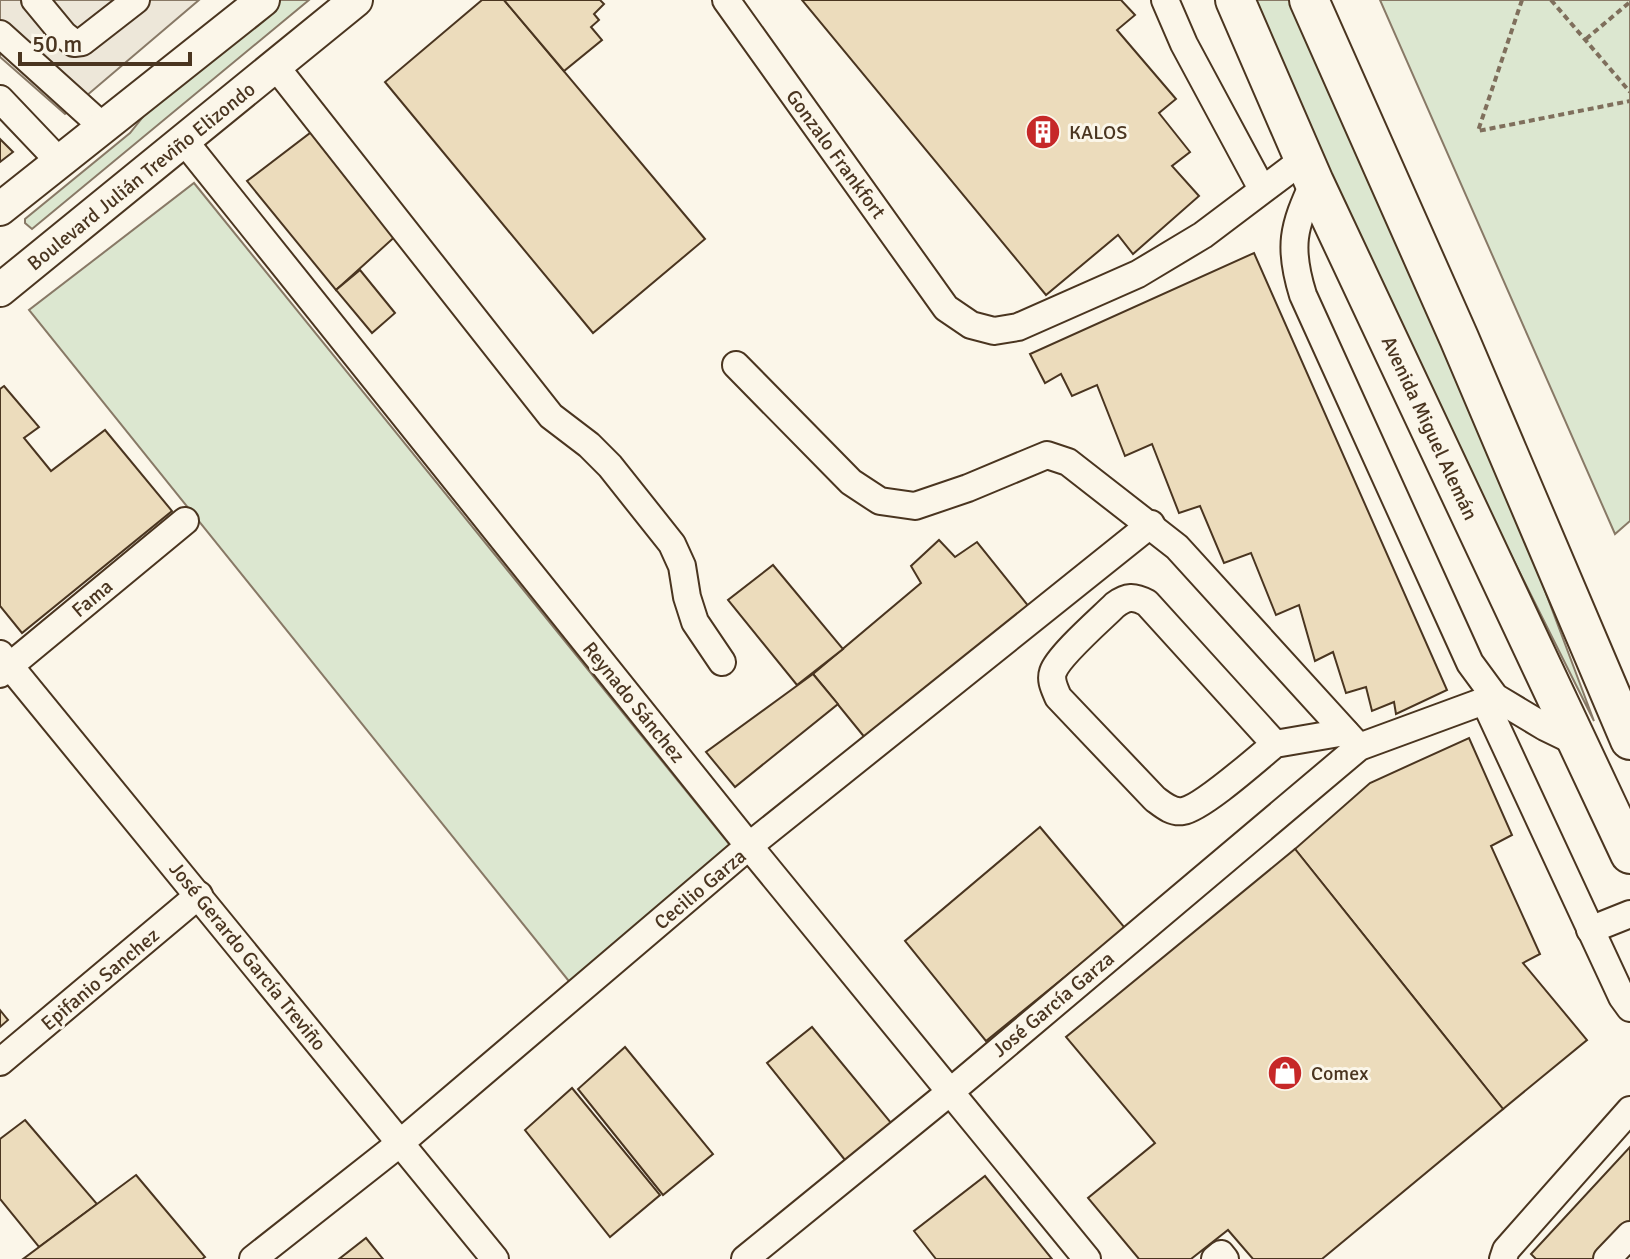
<svg xmlns="http://www.w3.org/2000/svg" width="1630" height="1259" viewBox="0 0 1630 1259" font-family="Signika,sans-serif">
<style>
.green{fill:#dce7d0;stroke:#887966;stroke-width:2}
.parking{fill:#ede7d9;stroke:#887966;stroke-width:2}
.building{fill:#ecdcbc;stroke:#4a3520;stroke-width:2}
.lines{fill:none;stroke-linecap:round;stroke-linejoin:round}
.minor-casing{stroke:#4a3520;stroke-width:30}
.major-casing{stroke:#4a3520;stroke-width:36}
.highway-casing{stroke:#4a3520;stroke-width:42}
.path{stroke:#7f6f5c;stroke-width:4;stroke-dasharray:6 4;stroke-linecap:butt}
.minor{stroke:#fbf6e9;stroke-width:26}
.major{stroke:#fbf6e9;stroke-width:32}
.highway{stroke:#fbf6e9;stroke-width:38}
.labels{text-anchor:middle;stroke-width:6;stroke-linejoin:round;paint-order:stroke}
.poi-label{font-size:20px;fill:#4a3520;stroke:#fbf6e9;text-anchor:start}
.street-label{font-size:20px;fill:#4a3520;stroke:#fbf6e9}
</style>
<rect width="100%" height="100%" fill="#fbf6e9"/>
<g class="green">
<path d="M278,0H309L32,229L25,223V219L130,133L162,93Z"/>
<path d="M1248,0H1293L1506,487L1594,721L1461,455Z"/>
<path d="M1380,0H1630V521L1615,534Z"/>
<path d="M194,183L734,850L572,985L29,310Z"/>
</g>
<path class="parking" d="M0,0H199L65,114L0,57Z"/>
<g class="building">
<path d="M482,0H504L705,239L593,333L385,82Z"/>
<path d="M504,0H600L604,4L594,14L599,20L591,27L602,40L564,71Z"/>
<path d="M802,0H1121L1135,15L1117,30L1176,99L1159,113L1190,152L1172,166L1199,196L1133,254L1118,235L1046,295Z"/>
<path d="M314,130L399,233L336,290L247,181Z"/>
<path d="M0,139L13,152L0,162Z"/>
<path d="M1254,253L1447,690L1396,714L1394,702L1372,711L1366,687L1346,693L1333,652L1315,661L1299,605L1276,615L1251,553L1224,563L1200,506L1179,513L1152,444L1125,456L1097,385L1072,396L1061,374L1045,383L1030,354Z"/>
<path d="M360,270L395,313L372,333L336,290Z"/>
<path d="M4,386L39,427L24,438L51,471L105,430L172,511L22,633L0,606V389Z"/>
<path d="M939,540L955,557L977,542L1030,608L866,739L813,674L921,583L911,566Z"/>
<path d="M773,565L843,649L797,685L728,600Z"/>
<path d="M813,674L838,704L735,787L706,752Z"/>
<path d="M1469,738L1512,835L1491,846L1540,954L1523,963L1587,1040L1503,1109L1295,849L1370,783Z"/>
<path d="M1040,827L1125,928L986,1041L905,941Z"/>
<path d="M1295,849L1503,1109L1322,1259H1253L1228,1230L1191,1259H1139L1088,1198L1155,1143L1066,1037Z"/>
<path d="M0,1010L8,1020L0,1027Z"/>
<path d="M812,1027L892,1124L845,1160L767,1063Z"/>
<path d="M625,1047L713,1154L663,1195L578,1089Z"/>
<path d="M572,1088L660,1195L610,1237L525,1130Z"/>
<path d="M25,1120L97,1204L39,1247L0,1199V1139Z"/>
<path d="M1630,1147V1228L1601,1259H1536L1531,1254Z"/>
<path d="M136,1175L205,1257L202,1259H23Z"/>
<path d="M985,1176L1052,1259H936L914,1231Z"/>
<path d="M366,1238L383,1259H339Z"/>
</g>
<g class="lines">
<g class="minor-casing">
<g id="minor">
<path d="M35,0L64,35L74,43L82,42L136,0"/>
<path d="M726,0L946,308L971,325L994,331L1018,327L1138,274L1203,235L1304,159"/>
<path d="M1165,0L1184,44L1262,189"/>
<path d="M0,34L102,126"/>
<path d="M276,67L551,416L589,445L610,466L672,544L682,566L687,597L695,622L722,662"/>
<path d="M0,99L59,161"/>
<path d="M185,142L749,846L1087,1259"/>
<path d="M1314,182C1293,227 1288,247 1303,295L1470,663L1495,697L1545,727L1578,743"/>
<path d="M736,365L851,482L880,501L915,506L968,488L1047,455L1068,462L1177,547L1359,747"/>
<path d="M0,654L495,1259"/>
<path d="M0,674L185,521"/>
<path d="M1484,700L1622,997L1630,1008"/>
<path d="M1275,744C1258,758 1202,808 1183,811C1172,813 1163,805 1155,799L1058,697C1055,689 1050,681 1053,672C1058,656 1102,618 1115,605C1127,596 1134,596 1147,603L1275,744L1345,732"/>
<path d="M1590,930L1630,914"/>
<path d="M0,1062L199,895"/>
<path d="M253,1259L399,1144L749,846L1151,524"/>
<path d="M745,1259L950,1092L1359,747L1495,697"/>
<path d="M1215,1259L1221,1254L1225,1259"/>
<path d="M1503,1259L1506,1250L1630,1110"/>
<path d="M1607,1259L1630,1235"/>
</g>
</g>
<g class="major-casing">
<g id="major">
<path d="M0,209L263,0"/>
<path d="M0,290L356,0"/>
</g>
</g>
<g class="highway-casing">
<g id="highway">
<path d="M1235,0L1314,182L1630,854"/>
<path d="M1309,0L1459,338L1630,740"/>
</g>
</g>
<g class="path">
<path d="M1522,0L1478,131L1630,101"/>
<path d="M1551,0L1630,92"/>
<path d="M1586,39L1630,2"/>
</g>
<use href="#minor" class="minor"/>
<use href="#major" class="major"/>
<use href="#highway" class="highway"/>
</g>
<defs>
<g id="building-disc" transform="scale(1.8)"><circle r="9.5" fill="#c62828" stroke="#fbf6e9"/><path d="M-4-6H4V6H1V3H-1V6H-4ZM-2.5-4.3h1.7v1.8h-1.7ZM.8-4.3h1.7v1.8H.8ZM-2.5-1h1.7V.8h-1.7ZM.8-1h1.7V.8H.8Z" fill="#fff"/></g>
<g id="shop-disc" transform="scale(1.8)"><circle r="9.5" fill="#c62828" stroke="#fbf6e9"/><path d="M-5-2.5h2.3a2.7 3.5 0 0 1 5.4 0H5L5.5 6h-11ZM-1.5-2.5h3a1.5 2.3 0 0 0-3 0Z" fill="#fff"/></g>
</defs>
<g fill-rule="evenodd">
<use href="#building-disc" x="1043" y="132"/>
<use href="#shop-disc" x="1285" y="1073"/>
</g>
<g class="labels">
<g class="poi-label">
<text x="1069" y="139">KALOS</text>
<text x="1311" y="1080">Comex</text>
</g>
<g class="street-label">
<text transform="translate(836 154) rotate(54)" y="7">Gonzalo Frankfort</text>
<text transform="translate(141 176) rotate(-39)" y="7">Boulevard Julián Treviño Elizondo</text>
<text transform="translate(1430 428) rotate(65)" y="7">Avenida Miguel Alemán</text>
<text transform="translate(92 598) rotate(-40)" y="7">Fama</text>
<text transform="translate(634 702) rotate(51)" y="7">Reynado Sánchez</text>
<text transform="translate(700 889) rotate(-40)" y="7">Cecilio Garza</text>
<text transform="translate(248 956) rotate(51)" y="7">José Gerardo García Treviño</text>
<text transform="translate(100 979) rotate(-40)" y="7">Epifanio Sanchez</text>
<text transform="translate(1053 1004) rotate(-40)" y="7">José García Garza</text>
</g>
</g>
<path d="M20 52v12h170v-12" fill="none" stroke="#4a3520" stroke-width="4"/>
<text x="32" y="52" font-size="24" fill="#4a3520" stroke="#fbf6e9" stroke-width="6" paint-order="stroke">50 m</text>
</svg>
